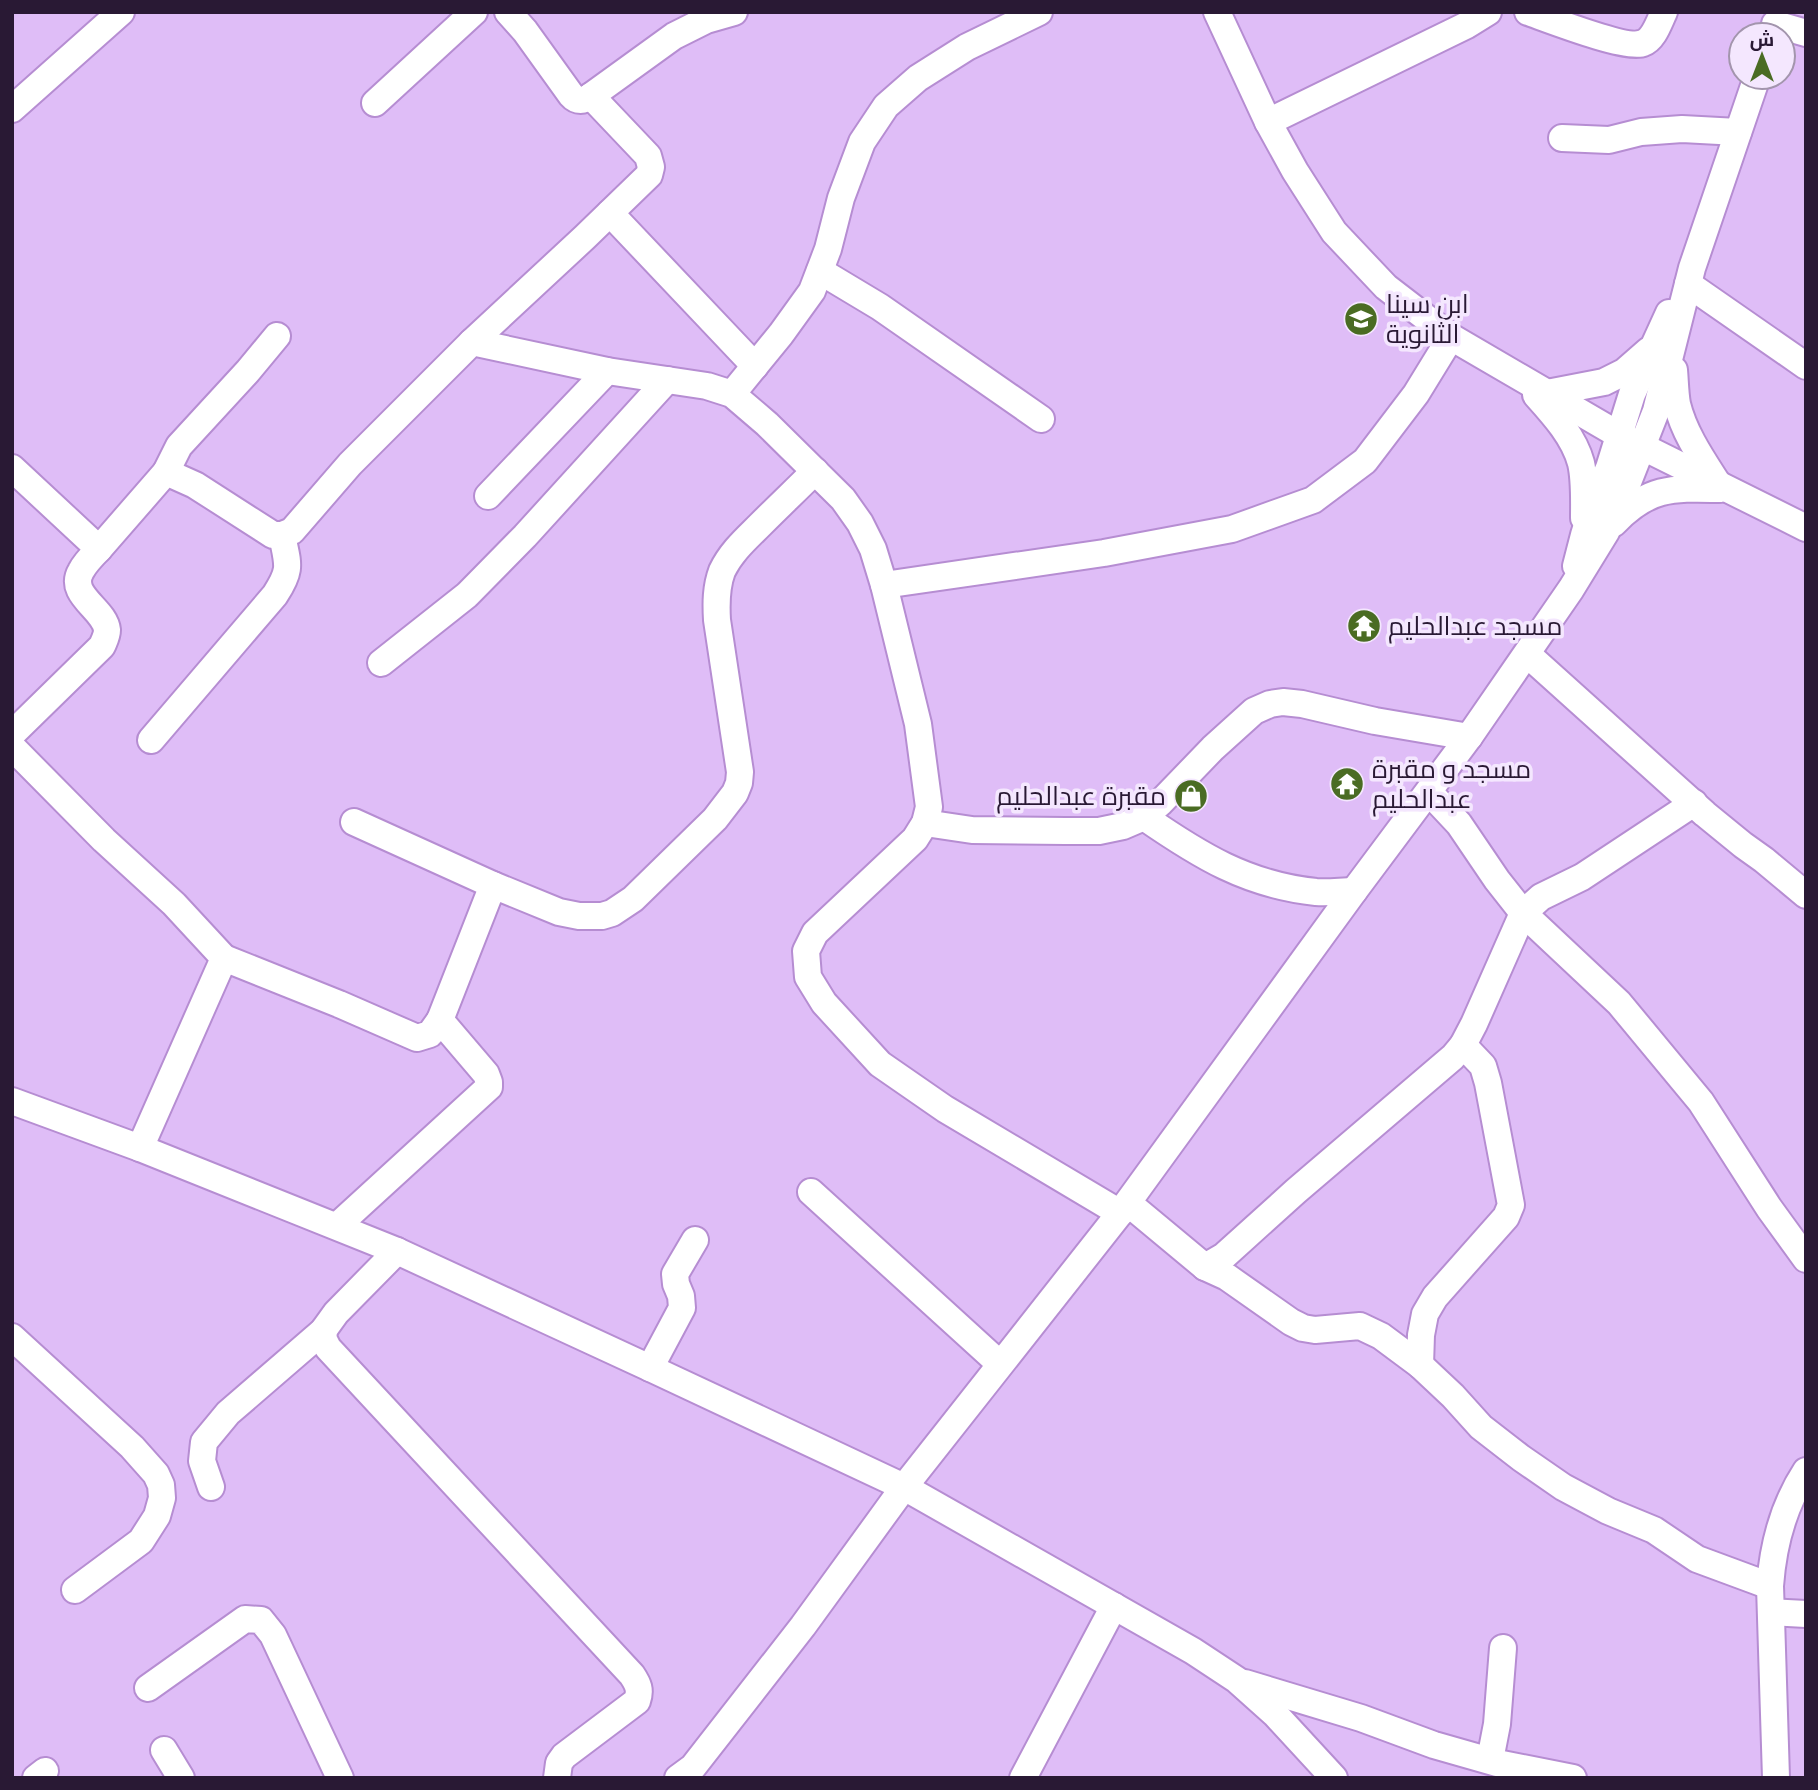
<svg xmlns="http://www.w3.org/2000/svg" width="1818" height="1790" viewBox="0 0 1818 1790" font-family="Karla,Cairo,sans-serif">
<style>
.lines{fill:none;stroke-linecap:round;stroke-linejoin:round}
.minor-casing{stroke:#b68dd2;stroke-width:30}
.minor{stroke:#fff;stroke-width:26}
.labels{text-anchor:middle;stroke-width:7;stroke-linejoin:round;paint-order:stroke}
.poi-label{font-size:26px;fill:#291934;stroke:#f4e7fe;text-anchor:start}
</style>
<rect width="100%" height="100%" fill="#dfbdf7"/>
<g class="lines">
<g class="minor-casing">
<g id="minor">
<path d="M508,12L525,31L571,95C577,102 584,101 591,96L674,36L706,20L734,12"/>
<path d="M1217,12L1268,122L1295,171L1334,232L1386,287L1451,337L1619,435L1806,528"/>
<path d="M1528,12C1548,19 1627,50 1643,43C1654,39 1659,22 1664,12"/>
<path d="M1775,24L1806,33"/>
<path d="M375,103L474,12"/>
<path d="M12,109L121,12"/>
<path d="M1268,122L1467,25L1488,12"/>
<path d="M1562,138L1609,140L1641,132L1682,129L1738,132"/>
<path d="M610,213L755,366"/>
<path d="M820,271L880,307L1041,419"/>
<path d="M1688,284L1806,366"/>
<path d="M472,342L585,237L649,175L651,167L648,156L591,96"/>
<path d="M1674,370C1675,381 1675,393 1677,404C1684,433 1702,459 1718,484"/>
<path d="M1547,393L1604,382L1624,372L1648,351"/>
<path d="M732,394L781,334L812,291L828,249L841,198L862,142L886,106L918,78L967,47L1039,12"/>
<path d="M1536,395C1554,415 1574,437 1581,463C1585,480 1584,500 1584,518"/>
<path d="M12,468L99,549C93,555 85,563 81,571C67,595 105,609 107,630C107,636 104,641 102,646L12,734"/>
<path d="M166,472L179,446L248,371L277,336"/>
<path d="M488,496L607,371"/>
<path d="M1614,523C1648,487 1672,488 1719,489"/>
<path d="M99,549L166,472L195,485L273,535H282L292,531L350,464L472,342L607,371L707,386L732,394L767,424L843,499L860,523L873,549L884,585L918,724L929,807L925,823L915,839L815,933L806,951L808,977L824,1003L880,1064L945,1109L1120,1213"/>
<path d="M1576,566L1584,535L1595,500L1609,468L1632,394L1669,313"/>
<path d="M884,585L1104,553L1232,529L1313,500L1365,461L1416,394L1451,337"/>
<path d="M1527,654L1705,814L1743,845L1764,860L1806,895"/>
<path d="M381,663L467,595L525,536L667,380"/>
<path d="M151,740L275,595C292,569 288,565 282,535"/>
<path d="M12,747L104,840L174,904L224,958L140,1148"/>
<path d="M1429,792L1459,824L1497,880L1523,913L1619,1003L1701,1102L1769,1208L1806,1259"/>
<path d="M1144,817C1199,855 1247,885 1316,892C1329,893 1342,891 1354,891"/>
<path d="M354,822L493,885"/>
<path d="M925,823L972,830L1066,831H1099L1123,826L1144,817L1160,803L1213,748L1254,711L1270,704L1283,702L1302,704L1375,721L1469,737"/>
<path d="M224,958L339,1004L417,1038L430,1034L440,1020L493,885L559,912L579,916H602L612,913L633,899L715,819L735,793L739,783L740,772L717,620C716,603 716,587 722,571C731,552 746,539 760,525C778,507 797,489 815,471"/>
<path d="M12,1101L140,1148L397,1251L650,1368L904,1487L1193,1651L1237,1680L1275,1714L1334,1778"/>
<path d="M811,1192L1000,1364"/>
<path d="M1128,1203L1205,1267L1227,1277L1291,1322L1303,1328L1315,1330L1360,1326L1381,1336L1420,1365L1453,1396L1481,1427L1521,1458L1563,1487L1608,1511L1654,1530L1697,1559L1770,1586"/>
<path d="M337,1226L489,1087V1082L486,1074L440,1020"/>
<path d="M1205,1267L1224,1256L1296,1191L1453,1057L1463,1045L1474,1024L1523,913L1541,897L1582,877L1694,803"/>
<path d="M323,1331L324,1340L328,1348L632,1675C638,1684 641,1690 637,1701L564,1756L559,1763L557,1778"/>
<path d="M12,1337L132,1447L156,1474L161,1485L162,1498L157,1516L141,1541L75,1590"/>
<path d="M1420,1365L1421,1335L1425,1314L1435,1297L1506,1217L1511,1205L1488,1083L1483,1066L1463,1045"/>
<path d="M650,1368L682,1308L681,1296L676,1284L675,1274L695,1240"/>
<path d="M211,1487L202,1461L204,1442L228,1413L323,1331L336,1313L397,1251"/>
<path d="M1771,1612L1806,1614"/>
<path d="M1245,1683L1361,1718L1434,1745L1497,1763L1573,1778"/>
<path d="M148,1688L245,1619L261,1620L273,1635L340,1778"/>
<path d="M164,1750L181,1778"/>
<path d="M1490,1760L1497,1724L1503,1648"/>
<path d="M36,1778L45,1771"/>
<path d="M678,1778L693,1767L803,1626L904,1487L1120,1213L1354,891L1469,737L1571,589L1606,532L1621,500L1656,411L1692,268L1757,77"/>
<path d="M1023,1778L1114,1606"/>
<path d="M1776,1778L1770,1586C1773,1545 1783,1506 1806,1471"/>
</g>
</g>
<use href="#minor" class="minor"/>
</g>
<defs>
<g id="school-disc" transform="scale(1.75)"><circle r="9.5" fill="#4a6c23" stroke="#f4e7fe"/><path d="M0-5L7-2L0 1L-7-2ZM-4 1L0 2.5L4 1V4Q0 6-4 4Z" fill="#fff"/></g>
<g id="temple-disc" transform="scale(1.75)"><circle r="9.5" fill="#4a6c23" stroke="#f4e7fe"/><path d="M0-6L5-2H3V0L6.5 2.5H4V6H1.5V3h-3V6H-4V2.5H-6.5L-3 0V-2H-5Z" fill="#fff"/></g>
<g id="shop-disc" transform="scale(1.75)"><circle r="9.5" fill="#4a6c23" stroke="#f4e7fe"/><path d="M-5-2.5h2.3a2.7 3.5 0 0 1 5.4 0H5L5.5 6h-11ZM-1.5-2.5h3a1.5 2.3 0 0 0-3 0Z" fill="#fff"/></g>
</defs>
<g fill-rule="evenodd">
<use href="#school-disc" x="1361" y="319"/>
<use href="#temple-disc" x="1364" y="626"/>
<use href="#temple-disc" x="1347" y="784"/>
<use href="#shop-disc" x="1191" y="796"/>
</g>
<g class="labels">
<g class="poi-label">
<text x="1386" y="313">ابن سينا<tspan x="1386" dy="30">الثانوية</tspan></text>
<text x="1388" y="635">مسجد عبدالحليم</text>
<text x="1372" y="778">مسجد و مقبرة<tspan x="1372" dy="30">عبدالحليم</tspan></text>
<text x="1166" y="805" text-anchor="end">مقبرة عبدالحليم</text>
</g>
</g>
<rect width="1818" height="1790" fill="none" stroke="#291934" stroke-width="28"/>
<g transform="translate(1762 56)"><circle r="33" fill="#f4e7fe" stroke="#a395ad" stroke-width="2"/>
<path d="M0-5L12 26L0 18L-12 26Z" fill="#4a6c23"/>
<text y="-10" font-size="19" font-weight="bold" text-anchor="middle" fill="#291934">ش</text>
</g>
</svg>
